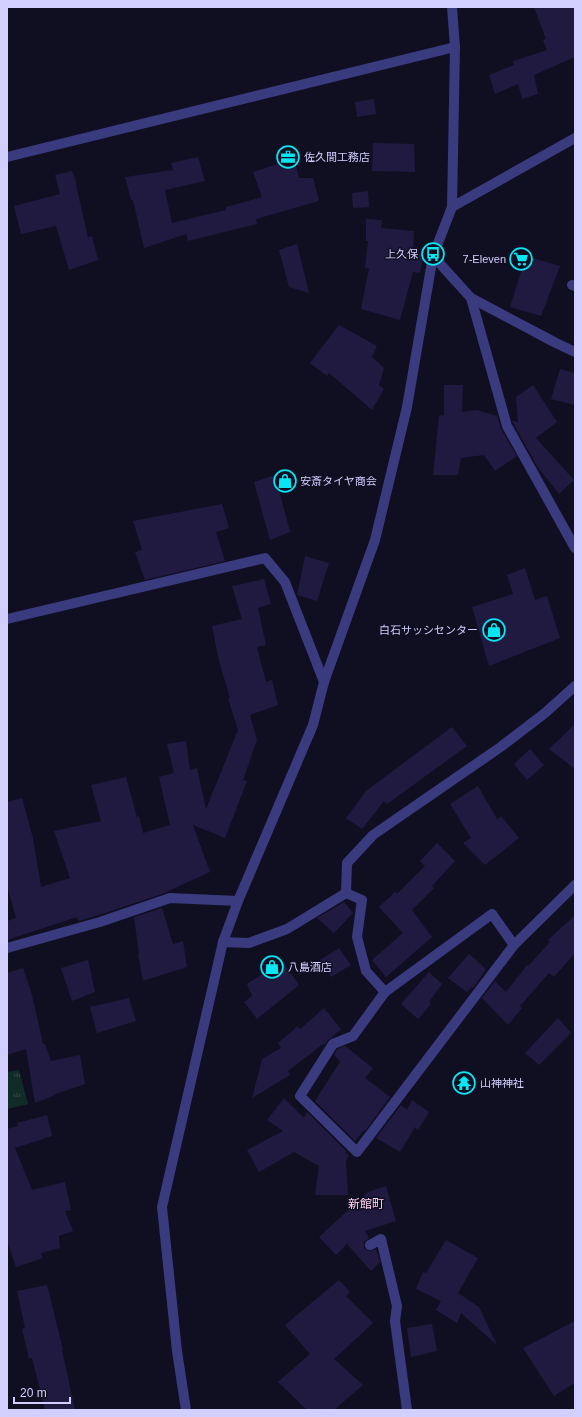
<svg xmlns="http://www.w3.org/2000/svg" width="582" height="1417" viewBox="0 0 582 1417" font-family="Arial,'Noto Sans JP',sans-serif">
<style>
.park{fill:url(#park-tufts)}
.building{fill:#201a41}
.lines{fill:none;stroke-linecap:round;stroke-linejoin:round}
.minor{stroke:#3a3a7f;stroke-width:10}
.labels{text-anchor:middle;stroke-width:3;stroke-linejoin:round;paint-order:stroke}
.poi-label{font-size:11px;fill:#d2cffe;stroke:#100e21;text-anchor:start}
.neighbourhood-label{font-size:12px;fill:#fed1ef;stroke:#100e21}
</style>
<defs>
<pattern id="park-tufts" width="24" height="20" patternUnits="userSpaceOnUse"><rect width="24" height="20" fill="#112b29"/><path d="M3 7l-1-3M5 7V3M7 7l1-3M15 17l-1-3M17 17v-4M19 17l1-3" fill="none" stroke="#334949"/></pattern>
</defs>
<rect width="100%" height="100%" fill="#100e21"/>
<path class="park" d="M19,1070L28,1104L7,1109V1072Z"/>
<g class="building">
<path d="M534,7H575V57L534,75L538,94L522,99L518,84L495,94L489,75L514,65L513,61L547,50L543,40L546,39Z"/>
<path d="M374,99L376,114L357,117L355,102Z"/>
<path d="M373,143L414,144L415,172L372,171Z"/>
<path d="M198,157L205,181L165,190L172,223L226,210V207L262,197L253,172L294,158L299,178H313L319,201L256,219L257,224L188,241L186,234L144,248L133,200H131L125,177L173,170L171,163Z"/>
<path d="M72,171L77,185H76L88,237L92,236L98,260L69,270L56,226L21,234L14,206L60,194L55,175Z"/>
<path d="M368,191L369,207L353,208L352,193Z"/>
<path d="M366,219L382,220L381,228L414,231L413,253L424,254L420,273L413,272L400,320L361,309L369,268H365L368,241H366Z"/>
<path d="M297,244L309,293L289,287L279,250Z"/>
<path d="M526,256L560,266L541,316L510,307Z"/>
<path d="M339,325L377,346L372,357L384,368L379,385L384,389L372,410L329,373L327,376L310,363Z"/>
<path d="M560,369L575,373V405L551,399Z"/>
<path d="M444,385H463L462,412L477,410L497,416L501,429L517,456L495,471L484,455L461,458L458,475H433L439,416L444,415Z"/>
<path d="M533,385L557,422L536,438L574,480L559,494L537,466L512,421L518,422L516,397Z"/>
<path d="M275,475L290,532L270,540L254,482Z"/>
<path d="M222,504L229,528L216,532L225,561L145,580L135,552L142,550L133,521Z"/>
<path d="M305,556L329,563L317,601L297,595Z"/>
<path d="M525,568L535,600L547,596L560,638L489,666L472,607L513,594L507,575Z"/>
<path d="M264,579L271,604L258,608L266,645L257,647L266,682L272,680L278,705L250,715L257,740L243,780L247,781L225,838L193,825L210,872L162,894L105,913L79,921L77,917L7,940V921L16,918L7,885V802L22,798L33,838L41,887L70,878L54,831L101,821L91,785L126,777L137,817L139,816L143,833L170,825L159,777L174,773L167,744L186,741L190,770L197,768L206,809L238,730L228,699L230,698L219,661L212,626L242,619L232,586Z"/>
<path d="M575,724V769L549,749Z"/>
<path d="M452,727L467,746L387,804L384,801L362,829L346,818L366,791Z"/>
<path d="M530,749L544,765L527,780L514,764Z"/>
<path d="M478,786L497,819L501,816L519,838L485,865L463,843L471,838L450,804Z"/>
<path d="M437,843L455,861L432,886L434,888L412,910L432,937L386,977L372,960L403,933L379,907L395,892L397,894L425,866L420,861Z"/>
<path d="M344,902L353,913L334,933L317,918Z"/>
<path d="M162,908L173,944L183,941L187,967L143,981L138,954H139L134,917Z"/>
<path d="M575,915V953L554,977L549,973L520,1006L522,1008L508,1025L482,998L495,981L506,992L527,965L528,966L550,942L548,940Z"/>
<path d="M339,948L351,965L331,977L320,960Z"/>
<path d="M469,954L486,969L473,988L472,987L467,992L448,978Z"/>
<path d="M88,960L95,992L72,1001L61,968Z"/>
<path d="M282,961L299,985L257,1019L244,1002L252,996L247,984Z"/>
<path d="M23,968L32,995L43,1044H45L51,1061L80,1055L85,1084L55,1094V1095L35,1103L26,1049L7,1055V973Z"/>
<path d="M429,972L442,984L429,1002L431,1004L418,1019L401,1004Z"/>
<path d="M129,998L136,1021L97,1033L90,1007Z"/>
<path d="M324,1008L341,1029L333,1036V1037L328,1040L325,1045L323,1044L288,1071L290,1075L252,1098L262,1059L281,1048L278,1043L298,1026L300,1029Z"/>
<path d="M558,1018L571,1033L539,1065L525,1053Z"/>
<path d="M345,1046L373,1068L365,1078L390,1097L365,1131L364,1130L355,1141L315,1101L340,1062L334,1055L337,1049Z"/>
<path d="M284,1098L304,1118L307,1112L346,1151L345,1153L349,1155L346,1161L348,1195H315L319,1166L294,1152L259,1172L247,1150L283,1131L267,1120Z"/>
<path d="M412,1100L429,1112L418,1130L415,1127L400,1152L376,1138L401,1105L407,1110Z"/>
<path d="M47,1115L52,1136L15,1148L32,1190L65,1182L71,1210L65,1211L73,1231L59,1236L60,1248L41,1253L43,1258L16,1267L7,1241V1129L18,1126L17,1123Z"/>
<path d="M386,1186L396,1221L365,1231L369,1238L364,1242V1248L369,1251L376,1249L380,1262L371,1271L347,1244L336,1255L319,1237L368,1192Z"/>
<path d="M446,1240L478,1258L458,1293L479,1307L497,1345L461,1313L457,1323L436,1310L441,1301L416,1289L423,1272L426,1273Z"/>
<path d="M339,1280L350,1292L346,1296L373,1323L334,1359L363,1385L334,1410H307L278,1382L310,1354L285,1325Z"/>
<path d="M47,1285L63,1350H62L75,1410H45L32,1358H29L22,1329L25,1328L17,1291Z"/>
<path d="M575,1321V1383L554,1396L523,1348Z"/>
<path d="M432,1324L437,1351L411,1357L407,1328Z"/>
</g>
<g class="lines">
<g class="minor">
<path d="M7,157L455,47"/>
<path d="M452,207L575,138"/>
<path d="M433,256L471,298L556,343L575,352"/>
<path d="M572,285L575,286"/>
<path d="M471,298L507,426L575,548"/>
<path d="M7,619L265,558L285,582L324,682"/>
<path d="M346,893L347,863L373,835L502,746L545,713L575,686"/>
<path d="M346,893L362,900L357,937L366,971L385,992L492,914L514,945"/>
<path d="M223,942L249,943L287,929L346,893"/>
<path d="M7,948L100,922L170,898L238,901"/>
<path d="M385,992L353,1036L333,1044L300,1096L357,1152L514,945L575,885"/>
<path d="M370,1245L381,1239L397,1306L395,1321L407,1410"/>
<path d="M186,1410L177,1351L162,1207L223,942L238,901L313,725L324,682L375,540L407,407L433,256L452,207L455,47L452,7"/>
</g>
</g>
<defs>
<g id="office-ring" transform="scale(1.15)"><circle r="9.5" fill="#100e21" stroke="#06e6f3" stroke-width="1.5"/><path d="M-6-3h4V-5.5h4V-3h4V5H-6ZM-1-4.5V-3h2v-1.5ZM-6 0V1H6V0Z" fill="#06e6f3"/></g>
<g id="bus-ring" transform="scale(1.15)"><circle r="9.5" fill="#100e21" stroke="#06e6f3" stroke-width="1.5"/><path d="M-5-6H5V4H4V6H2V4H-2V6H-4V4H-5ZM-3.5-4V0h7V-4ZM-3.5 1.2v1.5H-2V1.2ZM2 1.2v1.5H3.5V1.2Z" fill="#06e6f3"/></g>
<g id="supermarket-ring" transform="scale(1.15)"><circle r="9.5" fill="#100e21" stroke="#06e6f3" stroke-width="1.5"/><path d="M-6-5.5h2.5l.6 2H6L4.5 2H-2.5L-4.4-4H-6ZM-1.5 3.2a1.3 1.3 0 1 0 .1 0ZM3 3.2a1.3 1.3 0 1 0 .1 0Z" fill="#06e6f3"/></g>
<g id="shop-ring" transform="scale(1.15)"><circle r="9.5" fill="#100e21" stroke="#06e6f3" stroke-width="1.5"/><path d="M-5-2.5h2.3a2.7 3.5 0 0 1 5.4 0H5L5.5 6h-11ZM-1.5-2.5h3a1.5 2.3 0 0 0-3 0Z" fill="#06e6f3"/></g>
<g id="temple-ring" transform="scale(1.15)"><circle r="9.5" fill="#100e21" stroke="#06e6f3" stroke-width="1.5"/><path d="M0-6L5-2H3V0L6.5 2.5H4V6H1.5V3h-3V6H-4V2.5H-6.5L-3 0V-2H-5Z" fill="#06e6f3"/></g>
</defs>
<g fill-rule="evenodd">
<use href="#office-ring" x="288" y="157"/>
<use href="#bus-ring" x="433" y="254"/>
<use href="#supermarket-ring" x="521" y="259"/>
<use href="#shop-ring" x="285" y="481"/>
<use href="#shop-ring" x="494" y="630"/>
<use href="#shop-ring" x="272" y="967"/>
<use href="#temple-ring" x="464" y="1083"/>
</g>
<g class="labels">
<g class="poi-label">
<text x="304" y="161">佐久間工務店</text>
<text x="418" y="258" text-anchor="end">上久保</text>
<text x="506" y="263" text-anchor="end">7-Eleven</text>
<text x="300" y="485">安斎タイヤ商会</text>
<text x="478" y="634" text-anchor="end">白石サッシセンター</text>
<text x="288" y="971">八島酒店</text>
<text x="480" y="1087">山神神社</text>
</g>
<g class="neighbourhood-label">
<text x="366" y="1208">新館町</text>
</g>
</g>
<rect width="582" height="1417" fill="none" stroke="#d2cffe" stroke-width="16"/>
<path d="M14 1397v6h56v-6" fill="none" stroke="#d2cffe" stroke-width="2"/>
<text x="20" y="1397" font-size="12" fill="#d2cffe" stroke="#100e21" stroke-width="3" paint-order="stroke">20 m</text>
</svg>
